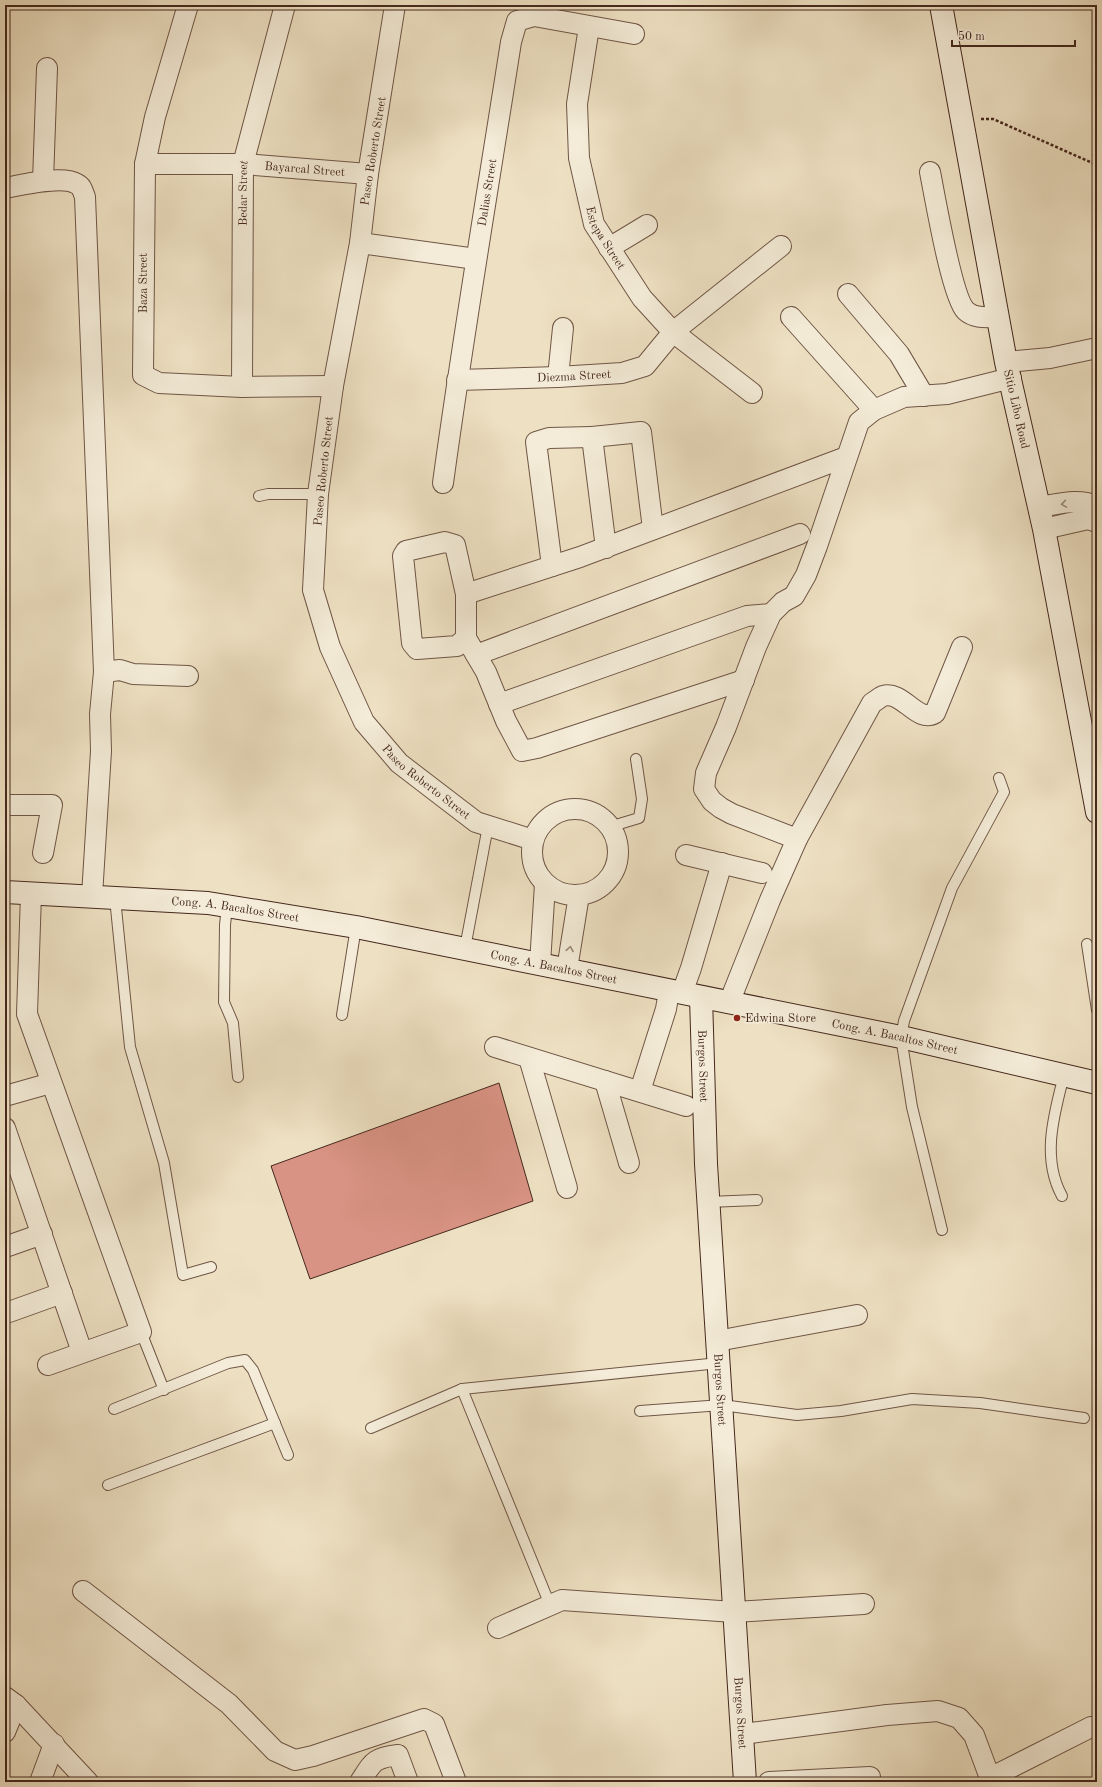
<svg xmlns="http://www.w3.org/2000/svg" width="1102" height="1787" viewBox="0 0 1102 1787" font-family="'Old Standard TT',serif">
<style>
.building{fill:#d99384;stroke:#45281d}
.lines{fill:none;stroke-linecap:round;stroke-linejoin:round}
.lane-casing{stroke:#6f5646;stroke-width:12}
.street-casing{stroke:#6f5646;stroke-width:22}
.secondary-casing{stroke:#45281d;stroke-width:24}
.path{stroke:#45281d;stroke-width:2.5;stroke-dasharray:3 2;stroke-linecap:butt}
.lane{stroke:#f4ecd8;stroke-width:10}
.street{stroke:#f4ecd8;stroke-width:20}
.secondary{stroke:#f4ecd8;stroke-width:22}
.oneway{stroke:#9c8a7a}
.poi-dot{fill:#8f2418;stroke:#f4ecd8;stroke-width:1.5}
.labels{text-anchor:middle;stroke-width:3;stroke-linejoin:round;paint-order:stroke}
.street-label{font-size:12px;fill:#45281d;stroke:#f4ecd8}
.poi-label{font-size:12px;fill:#45281d;stroke:#f4ecd8;text-anchor:start}
</style>
<rect width="100%" height="100%" fill="#eee1c3"/>
<filter id="stains"><feTurbulence type="fractalNoise" baseFrequency=".005" numOctaves="4"/><feColorMatrix values="0 0 0 0 .2 0 0 0 0 .09 0 0 0 0 .02 0 0 0 .5 -.17"/></filter>
<radialGradient id="worn" r=".72"><stop offset=".6" stop-color="#630" stop-opacity="0"/><stop offset="1" stop-color="#630" stop-opacity=".3"/></radialGradient>
<path class="building" d="M499,1083L533,1201L310,1279L271,1166Z"/>
<g class="lines">
<g class="lane-casing">
<g id="lane">
<path d="M259,496L268,494H318"/>
<path d="M609,827L639,818L642,799L636,759"/>
<path d="M115,898L130,1047L164,1163L183,1275L211,1267"/>
<path d="M227,906L225,925L224,1002L233,1023L238,1077"/>
<path d="M1087,944L1097,1010"/>
<path d="M465,948L488,826"/>
<path d="M342,1015L356,927"/>
<path d="M1062,1196C1041,1158 1054,1114 1064,1075"/>
<path d="M708,1202L757,1200"/>
<path d="M942,1230L912,1107L901,1037L904,1021L952,888L1004,792L999,778"/>
<path d="M141,1332L164,1390"/>
<path d="M462,1389L550,1605"/>
<path d="M114,1409L228,1363L245,1360L253,1370L288,1455"/>
<path d="M640,1411L722,1405L797,1415L841,1411L912,1399L980,1403L1084,1418"/>
<path d="M371,1428L462,1389L719,1363"/>
<path d="M108,1485L275,1423"/>
</g>
</g>
<g class="street-casing">
<g id="street">
<path d="M188,5L155,117L145,164L143,375L159,383L242,387L333,386"/>
<path id="s1" d="M395,5L368,174L360,243L333,386L318,494L313,590L330,647L364,722L399,763L476,822L533,840"/>
<path id="s2" d="M589,27L577,104L579,158L594,224L642,298L673,332L752,393"/>
<path id="s3" d="M145,164H243L368,174"/>
<path d="M930,172C935,197 952,298 966,311C975,319 987,317 998,317"/>
<path d="M43,181L47,68"/>
<path d="M5,188C21,185 63,175 77,184C82,186 83,192 85,197L104,672L100,714L101,751L92,896"/>
<path d="M360,243L476,259"/>
<path d="M609,248L647,225"/>
<path d="M848,294L899,354L924,396"/>
<path d="M791,317L874,410"/>
<path d="M1006,362L1050,358L1097,348"/>
<path d="M558,377L563,328"/>
<path id="s4" d="M457,380L558,377L622,373L645,366L673,332L781,246"/>
<path id="s5" d="M242,387L243,164L285,5"/>
<path id="s6" d="M443,483C463,336 488,189 511,42L517,21L534,16L634,34"/>
<path d="M1039,507C1059,504 1078,498 1097,506"/>
<path d="M1044,529L1088,519L1097,522"/>
<path d="M606,548L592,437L641,432L653,529"/>
<path d="M552,566L536,442L549,438L592,437"/>
<path d="M466,594L580,557L846,457"/>
<path d="M466,638L457,646L417,649L412,643L403,556L406,551L445,542L455,545L466,594V638L486,672L506,721L522,751L537,748L744,680"/>
<path d="M476,655L800,534"/>
<path d="M104,672L120,670L133,674L188,676"/>
<path d="M499,704L747,616L771,614"/>
<path d="M5,805H52L43,853"/>
<circle cx="575" cy="852" r="43"/>
<path d="M797,839L732,814L721,808L712,801L704,789L706,773L726,727L756,647L771,614L783,602L794,596L806,575L817,546L859,422L874,410L904,397L947,394L1011,378"/>
<path d="M686,855L762,873"/>
<path d="M31,894L27,1014L141,1332L48,1365"/>
<path d="M540,964L545,884"/>
<path d="M567,969L579,895"/>
<path d="M682,993L691,968L722,863"/>
<path d="M729,1003L770,900L797,839L872,703C876,701 880,697 883,696C903,690 917,724 935,713L962,647"/>
<path d="M495,1047L686,1106"/>
<path d="M529,1058L567,1188"/>
<path d="M605,1081L629,1163"/>
<path d="M640,1091L666,1009L669,991"/>
<path d="M5,1096L51,1083"/>
<path d="M5,1128L82,1352"/>
<path d="M5,1247L42,1234"/>
<path d="M9,1312L62,1293"/>
<path d="M717,1341L857,1315"/>
<path d="M83,1591L229,1704L275,1751L295,1760L313,1756L424,1719L434,1724L456,1782"/>
<path d="M498,1628L562,1600L734,1612L864,1604"/>
<path d="M5,1697L16,1705L88,1782"/>
<path d="M5,1732L16,1705"/>
<path d="M743,1734L887,1715L938,1711L959,1718L974,1735L990,1778L1091,1727"/>
<path d="M40,1782L54,1744"/>
<path d="M360,1782C373,1762 373,1758 398,1755L408,1782"/>
<path d="M769,1782L870,1777"/>
</g>
</g>
<g class="secondary-casing">
<g id="secondary">
<path id="s7" d="M941,5L1006,362L1044,529L1097,812"/>
<path id="s8" d="M5,892L208,903L356,927L901,1037L1097,1083"/>
<path id="s9" d="M701,997L706,1164L745,1782"/>
</g>
</g>
<path class="path" d="M981,119H993L1097,165"/>
<use href="#lane" class="lane"/>
<use href="#street" class="street"/>
<use href="#secondary" class="secondary"/>
</g>
<defs><path id="oneway-chevron" d="M-2-3.5L2.5 0L-2 3.5" fill="none" stroke-width="1.6" stroke-linecap="round" stroke-linejoin="round"/></defs>
<g class="oneway">
<use href="#oneway-chevron" transform="translate(1064 504) rotate(171)"/>
<use href="#oneway-chevron" transform="translate(570 949) rotate(-81)"/>
</g>
<circle class="poi-dot" cx="737" cy="1018" r="4"/>
<g class="labels">
<g class="street-label">
<text transform="translate(373 151) rotate(-81)" y="4">Paseo Roberto Street</text>
<text dy="4" stroke="none"><textPath href="#s3" startOffset="160">Bayarcal Street</textPath></text>
<text dy="4" stroke="none"><textPath href="#s5" startOffset="194">Bedar Street</textPath></text>
<text dy="4" stroke="none"><textPath href="#s6" startOffset="294">Dalias Street</textPath></text>
<text dy="4" stroke="none"><textPath href="#s2" startOffset="217">Estepa Street</textPath></text>
<text transform="translate(143 283) rotate(-90)" y="4">Baza Street</text>
<text dy="4" stroke="none"><textPath href="#s4" startOffset="117">Diezma Street</textPath></text>
<text dy="4" stroke="none"><textPath href="#s7" startOffset="411">Sitio Libo Road</textPath></text>
<text transform="translate(323 471) rotate(-84)" y="4">Paseo Roberto Street</text>
<text dy="4" stroke="none"><textPath href="#s1" startOffset="820">Paseo Roberto Street</textPath></text>
<text dy="4" stroke="none"><textPath href="#s8" startOffset="231">Cong. A. Bacaltos Street</textPath></text>
<text dy="4" stroke="none"><textPath href="#s8" startOffset="555">Cong. A. Bacaltos Street</textPath></text>
<text dy="4" stroke="none"><textPath href="#s8" startOffset="903">Cong. A. Bacaltos Street</textPath></text>
<text dy="4" stroke="none"><textPath href="#s9" startOffset="69">Burgos Street</textPath></text>
<text dy="4" stroke="none"><textPath href="#s9" startOffset="393">Burgos Street</textPath></text>
<text dy="4" stroke="none"><textPath href="#s9" startOffset="717">Burgos Street</textPath></text>
</g>
<g class="poi-label">
<text x="745" y="1022">Edwina Store</text>
</g>
</g>
<rect width="1102" height="1787" fill="none" stroke="#eee1c3" stroke-width="20"/>
<rect x="6" y="6" width="1090" height="1775" fill="none" stroke="#45281d" stroke-width="2"/>
<rect x="10" y="10" width="1082" height="1767" fill="none" stroke="#45281d"/>
<path d="M952 40v6h123v-6" fill="none" stroke="#45281d" stroke-width="2"/>
<text x="958" y="40" font-size="12" fill="#45281d" stroke="#f4ecd8" stroke-width="3" paint-order="stroke">50 m</text>
<rect width="100%" height="100%" filter="url(#stains)"/>
<rect width="100%" height="100%" fill="url(#worn)"/>
</svg>
